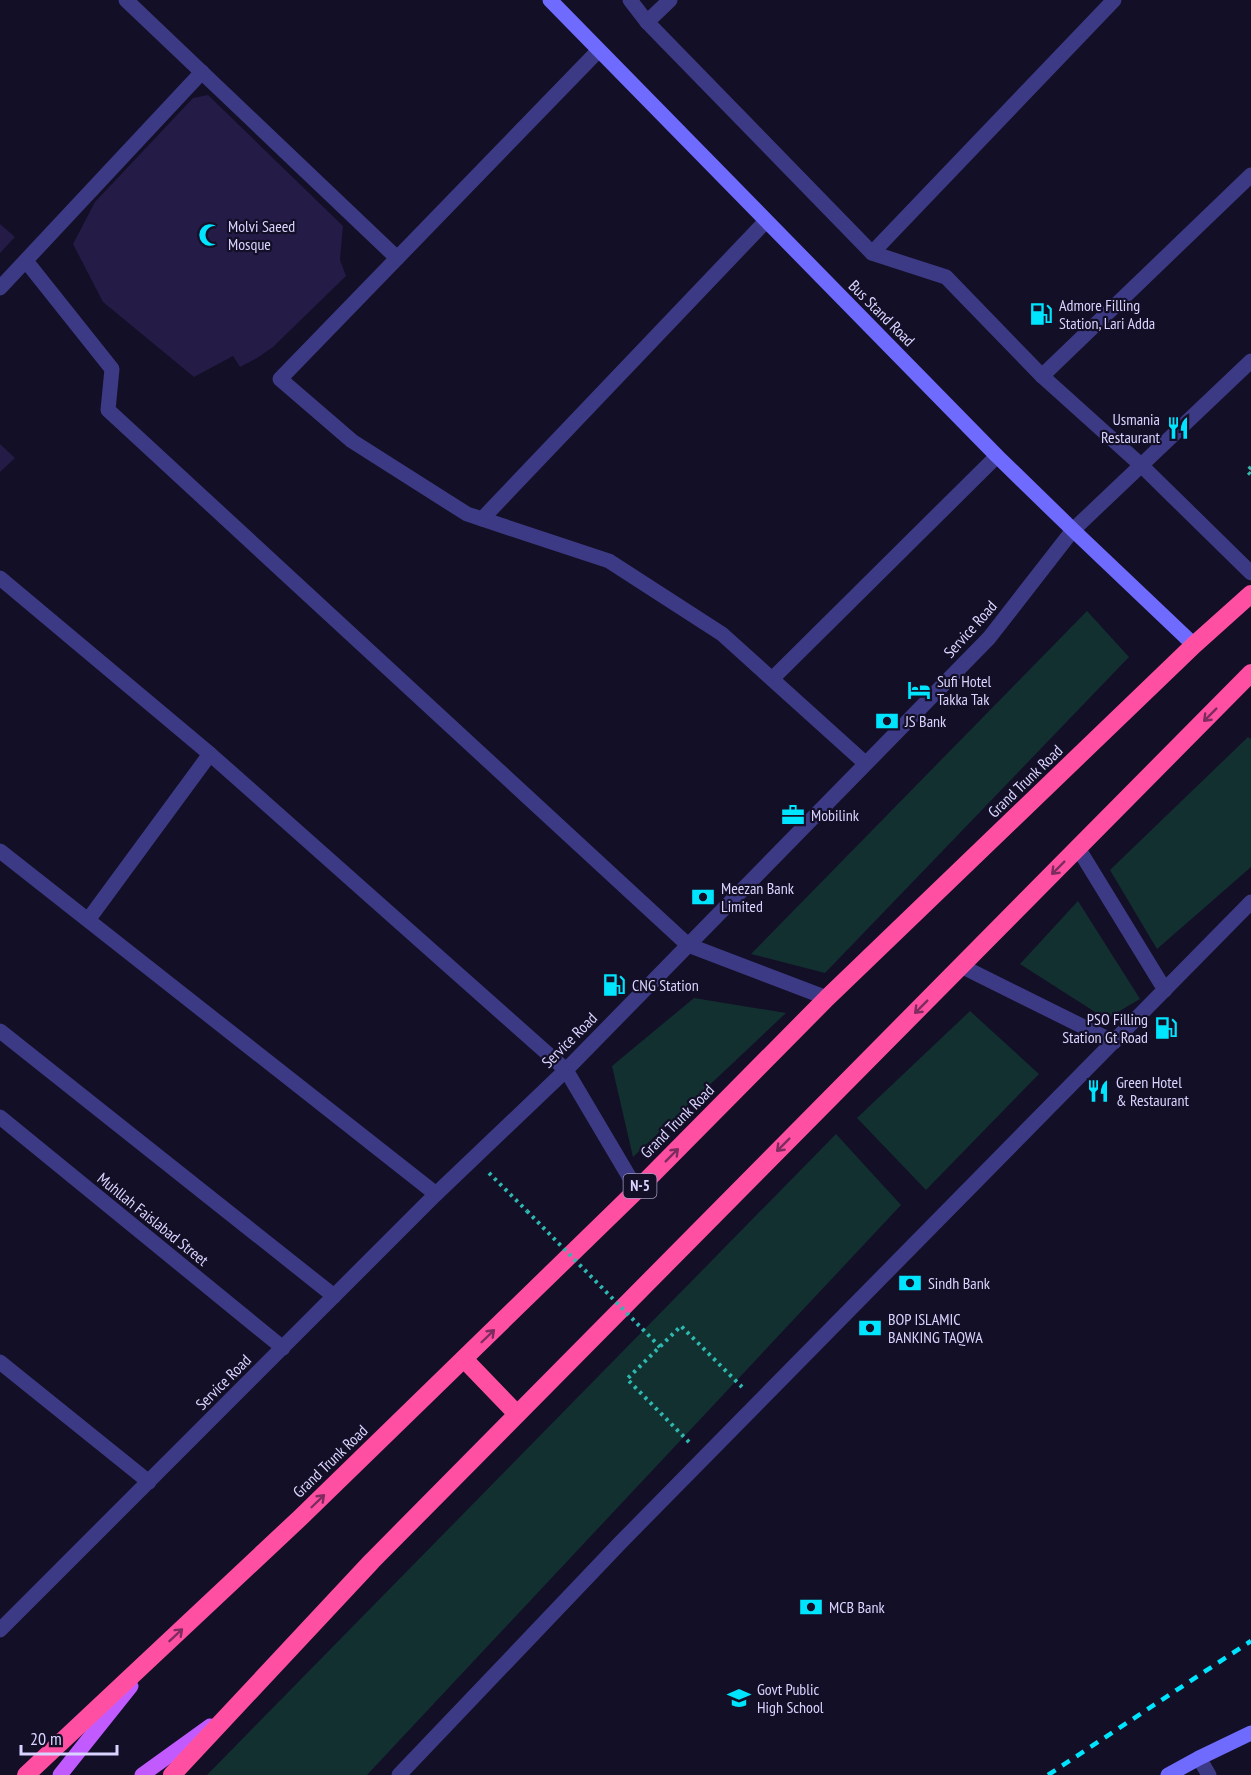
<svg xmlns="http://www.w3.org/2000/svg" width="1251" height="1775" viewBox="0 0 1251 1775" font-family="'PT Sans Narrow',sans-serif">
<style>
.green{fill:#12302f}
.building{fill:#241b47}
.lines{fill:none;stroke-linecap:round;stroke-linejoin:round}
.path{stroke:#2fb8b0;stroke-width:4;stroke-dasharray:3 4.5;stroke-linecap:butt}
.lane{stroke:#3d3a85;stroke-width:15}
.street{stroke:#3d3a85;stroke-width:15}
.secondary{stroke:#6f6bff;stroke-width:15}
.primary{stroke:#c25bff;stroke-width:15}
.highway{stroke:#ff4fa3;stroke-width:18}
.rail{stroke:#00e5ff;stroke-width:4.5;stroke-dasharray:9 8;stroke-linecap:butt}
.path-bridge{stroke:#2fb8b0;stroke-width:4;stroke-dasharray:3 4.5;stroke-linecap:butt}
.oneway{stroke:#7d2c5e}
.labels{text-anchor:middle;stroke-width:4.5;stroke-linejoin:round;paint-order:stroke}
.shield{fill:#130f26;stroke:#9e99be;stroke-width:1.5}
.shield-label{font-size:15px;font-weight:bold;fill:#d9d4ff}
.poi-label{font-size:16px;fill:#d9d4ff;stroke:#130f26;text-anchor:start}
.street-label{font-size:16px;fill:#d9d4ff;stroke:#130f26}
</style>
<rect width="100%" height="100%" fill="#130f26"/>
<g class="green">
<path d="M1087,611L1129,657L825,973L751,954Z"/>
<path d="M1248,737L1251,739V867L1157,949L1110,870Z"/>
<path d="M1078,901L1140,999L1106,1019L1020,964Z"/>
<path d="M694,998L786,1013L633,1157L612,1066Z"/>
<path d="M970,1011L1039,1074L926,1190L857,1118Z"/>
<path d="M836,1134L901,1205L367,1775H207Z"/>
</g>
<g class="building">
<path d="M208,95L343,226L340,260L346,276L273,347L257,358L240,367L233,356L194,377L103,302L73,244L95,202L193,98Z"/>
<path d="M0,224L15,237L0,253Z"/>
<path d="M0,444L15,458L0,472Z"/>
</g>
<g class="lines">
<g class="path">
<path d="M1251,467L1247,471L1251,475"/>
<path d="M489,1173L527,1211"/>
<path d="M689,1442L627,1379L681,1326L742,1387"/>
</g>
<g class="lane">
<path d="M630,0L647,22L872,253L946,277L1042,376L1142,466L1251,573"/>
<path d="M647,22L670,0"/>
<path d="M872,253L1114,0"/>
<path d="M1042,376L1251,175"/>
<path d="M688,945L827,998"/>
<path d="M566,1070L637,1190"/>
<path d="M0,1630L436,1194L566,1070L989,638L1073,530L1251,361"/>
</g>
<g class="street">
<path d="M126,0L397,258"/>
<path d="M598,51L280,379L352,441L467,514L609,561L722,634L865,763"/>
<path d="M26,261L112,369L108,410L688,945"/>
<path d="M0,288L202,72"/>
<path d="M482,519L766,221"/>
<path d="M0,578L210,754L566,1070"/>
<path d="M772,679L997,456"/>
<path d="M1078,848L1165,990"/>
<path d="M0,851L436,1194"/>
<path d="M88,920L210,754"/>
<path d="M961,966L1114,1042"/>
<path d="M0,1031L334,1296"/>
<path d="M0,1117L283,1348"/>
<path d="M0,1362L149,1482"/>
<path d="M1199,1758L1209,1775"/>
<path d="M399,1775L621,1542L1251,902"/>
</g>
<g class="secondary">
<path d="M550,0L997,456L1073,530L1194,645"/>
<path d="M1168,1775L1199,1758L1251,1733"/>
</g>
<g class="primary">
<path d="M60,1775L131,1686"/>
<path d="M142,1775L210,1726"/>
</g>
<g class="highway">
<path d="M464,1359L517,1414"/>
<path d="M26,1775L300,1518L637,1190L827,998L1194,645L1251,594"/>
<path d="M172,1775L372,1561L1251,673"/>
</g>
<path class="rail" d="M1048,1775L1251,1641"/>
<path class="path-bridge" d="M527,1211L660,1347"/>
</g>
<defs><path id="oneway-shaft" d="M-6 0H5M1.5-3L5.5 0L1.5 3" fill="none" stroke-width="1.6" stroke-linecap="round" stroke-linejoin="round" transform="scale(1.5)"/></defs>
<g class="oneway">
<use href="#oneway-shaft" transform="translate(1210 715) rotate(135)"/>
<use href="#oneway-shaft" transform="translate(1058 868) rotate(135)"/>
<use href="#oneway-shaft" transform="translate(921 1007) rotate(135)"/>
<use href="#oneway-shaft" transform="translate(783 1145) rotate(135)"/>
<use href="#oneway-shaft" transform="translate(672 1155) rotate(-45)"/>
<use href="#oneway-shaft" transform="translate(488 1336) rotate(-44)"/>
<use href="#oneway-shaft" transform="translate(318 1501) rotate(-44)"/>
<use href="#oneway-shaft" transform="translate(176 1635) rotate(-43)"/>
</g>
<defs>
<g id="mosque-bare" transform="scale(1.8)"><path d="M3.5-4.9A6 6 0 1 0 3.5 4.9A5 5 0 1 1 3.5-4.9Z" fill="#00e5ff" stroke="#130f26" stroke-width="2.5" paint-order="stroke"/></g>
<g id="fuel-bare" transform="scale(1.8)"><path d="M-5.5-6h7V0h2V4h1.3V-2.5L3-4.5l.8-.8L6-3V5H2.5V1h-1V6h-7ZM-4.2-4.7v3.2H.2V-4.7Z" fill="#00e5ff" stroke="#130f26" stroke-width="2.5" paint-order="stroke"/></g>
<g id="restaurant-bare" transform="scale(1.8)"><path d="M-5-6h1v4h1v-4h1v4h1v-4h1v5L-1.5 .5V6h-2V.5L-5-1ZM5-6V6H3V1.5H1.5Q1.5-4 5-6Z" fill="#00e5ff" stroke="#130f26" stroke-width="2.5" paint-order="stroke"/></g>
<g id="hotel-bare" transform="scale(1.8)"><path d="M-6-4.5h1.5V1H6V5H4.5V3h-9V5H-6ZM-4 0a1.8 1.8 0 1 1 3.6 0ZM.5 0V-2.5h3Q6-2.5 6 0Z" fill="#00e5ff" stroke="#130f26" stroke-width="2.5" paint-order="stroke"/></g>
<g id="bank-bare" transform="scale(1.8)"><path d="M-6-4H6V4H-6ZM0-2.3a2.3 2.3 0 1 0 0 4.6a2.3 2.3 0 1 0 0-4.6Z" fill="#00e5ff" stroke="#130f26" stroke-width="2.5" paint-order="stroke"/></g>
<g id="office-bare" transform="scale(1.8)"><path d="M-6-3h4V-5.5h4V-3h4V5H-6ZM-1-4.5V-3h2v-1.5ZM-6 0V1H6V0Z" fill="#00e5ff" stroke="#130f26" stroke-width="2.5" paint-order="stroke"/></g>
<g id="school-bare" transform="scale(1.8)"><path d="M0-5L7-2L0 1L-7-2ZM-4 1L0 2.5L4 1V4Q0 6-4 4Z" fill="#00e5ff" stroke="#130f26" stroke-width="2.5" paint-order="stroke"/></g>
</defs>
<g fill-rule="evenodd">
<use href="#mosque-bare" x="210" y="235"/>
<use href="#fuel-bare" x="1041" y="314"/>
<use href="#restaurant-bare" x="1178" y="428"/>
<use href="#hotel-bare" x="919" y="690"/>
<use href="#bank-bare" x="887" y="721"/>
<use href="#office-bare" x="793" y="815"/>
<use href="#bank-bare" x="703" y="897"/>
<use href="#fuel-bare" x="614" y="985"/>
<use href="#fuel-bare" x="1166" y="1028"/>
<use href="#restaurant-bare" x="1098" y="1091"/>
<use href="#bank-bare" x="910" y="1283"/>
<use href="#bank-bare" x="870" y="1328"/>
<use href="#bank-bare" x="811" y="1607"/>
<use href="#school-bare" x="739" y="1698"/>
</g>
<g class="labels">
<rect class="shield" x="623.5" y="1174" width="33" height="24" rx="4.5"/>
<g class="shield-label">
<text x="640" y="1191">N-5</text>
</g>
<g class="poi-label">
<text x="228" y="232">Molvi Saeed<tspan x="228" dy="18">Mosque</tspan></text>
<text x="1059" y="311">Admore Filling<tspan x="1059" dy="18">Station, Lari Adda</tspan></text>
<text x="1160" y="425" text-anchor="end">Usmania<tspan x="1160" dy="18">Restaurant</tspan></text>
<text x="937" y="687">Sufi Hotel<tspan x="937" dy="18">Takka Tak</tspan></text>
<text x="905" y="727">JS Bank</text>
<text x="811" y="821">Mobilink</text>
<text x="721" y="894">Meezan Bank<tspan x="721" dy="18">Limited</tspan></text>
<text x="632" y="991">CNG Station</text>
<text x="1148" y="1025" text-anchor="end">PSO Filling<tspan x="1148" dy="18">Station Gt Road</tspan></text>
<text x="1116" y="1088">Green Hotel<tspan x="1116" dy="18">&amp; Restaurant</tspan></text>
<text x="928" y="1289">Sindh Bank</text>
<text x="888" y="1325">BOP ISLAMIC<tspan x="888" dy="18">BANKING TAQWA</tspan></text>
<text x="829" y="1613">MCB Bank</text>
<text x="757" y="1695">Govt Public<tspan x="757" dy="18">High School</tspan></text>
</g>
<g class="street-label">
<text transform="translate(882 313) rotate(45)" y="6">Bus Stand Road</text>
<text transform="translate(970 629) rotate(-48)" y="6">Service Road</text>
<text transform="translate(1025 781) rotate(-44)" y="6">Grand Trunk Road</text>
<text transform="translate(569 1040) rotate(-45)" y="6">Service Road</text>
<text transform="translate(677 1121) rotate(-45)" y="6">Grand Trunk Road</text>
<text transform="translate(153 1219) rotate(39)" y="6">Muhllah Faislabad Street</text>
<text transform="translate(223 1382) rotate(-45)" y="6">Service Road</text>
<text transform="translate(330 1461) rotate(-44)" y="6">Grand Trunk Road</text>
</g>
</g>
<path d="M21 1745v9h96v-9" fill="none" stroke="#d9d4ff" stroke-width="3"/>
<text x="30" y="1745" font-size="18" fill="#d9d4ff" stroke="#130f26" stroke-width="4.5" paint-order="stroke">20 m</text>
</svg>
